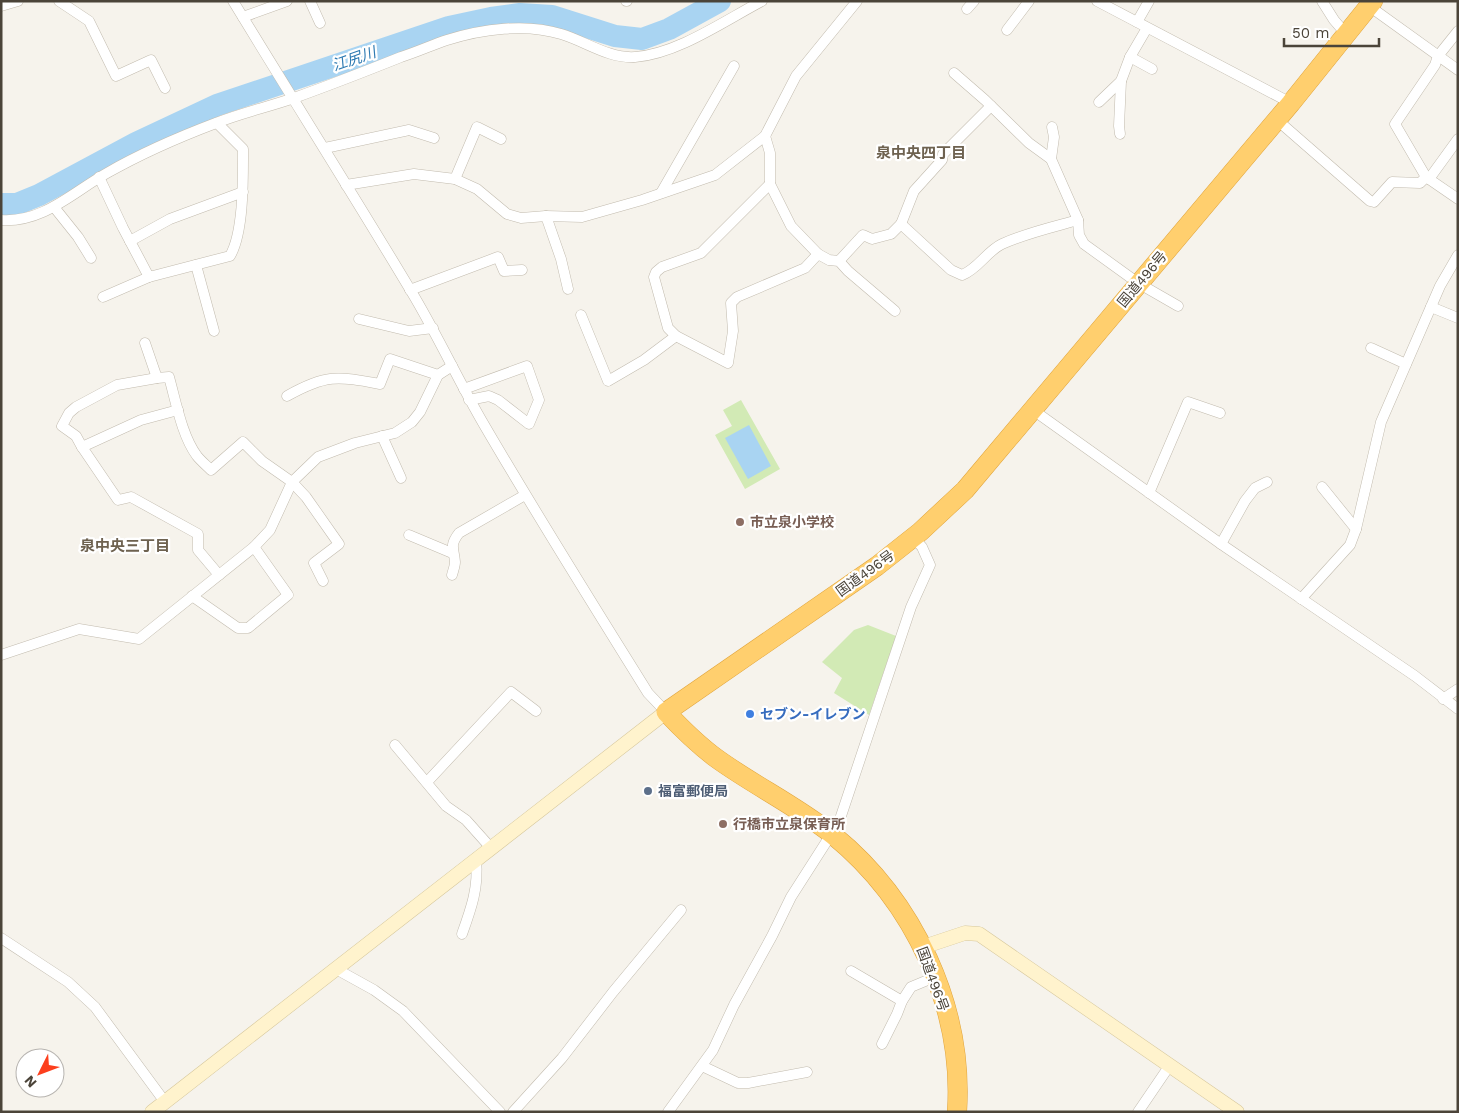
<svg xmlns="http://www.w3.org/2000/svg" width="1459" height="1113" viewBox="0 0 1459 1113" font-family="'Work Sans','Noto Sans JP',sans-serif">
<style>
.green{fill:#d2eab5}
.water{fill:#a9d4f2}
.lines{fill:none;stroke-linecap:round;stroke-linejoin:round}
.river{stroke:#a9d4f2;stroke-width:22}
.street-casing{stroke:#c2bbae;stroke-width:11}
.secondary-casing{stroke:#d6c79b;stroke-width:15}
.highway-casing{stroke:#e0a43c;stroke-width:20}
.street{stroke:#fff;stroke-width:10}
.secondary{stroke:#fff3cd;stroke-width:14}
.highway{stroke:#ffcf6e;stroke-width:19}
.education-dot{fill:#8d6e63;stroke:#fff;stroke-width:2}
.shop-dot{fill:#3f7fe0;stroke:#fff;stroke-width:2}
.service-dot{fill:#5c6f8a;stroke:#fff;stroke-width:2}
.labels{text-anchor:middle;stroke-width:4.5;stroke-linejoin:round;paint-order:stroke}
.street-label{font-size:14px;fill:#4b4439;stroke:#fff}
.education-label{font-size:14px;font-weight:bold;fill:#785e54;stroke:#fff;text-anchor:start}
.shop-label{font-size:14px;font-weight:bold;fill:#366cbe;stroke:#fff;text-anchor:start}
.service-label{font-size:14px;font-weight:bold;fill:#4e5e75;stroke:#fff;text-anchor:start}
.water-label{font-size:15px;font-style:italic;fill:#2e7ab2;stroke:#fff}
.neighbourhood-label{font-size:15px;font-weight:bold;fill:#6e6250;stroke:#fff}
</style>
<rect width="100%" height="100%" fill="#f6f3ec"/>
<g class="green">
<path d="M741,400L780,469L745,489L715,435L732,426L723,410Z"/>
<path d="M868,625L896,636L869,715L834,693L842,678L822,662L854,630Z"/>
</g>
<path class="water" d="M749,425L771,466L748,479L725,438Z"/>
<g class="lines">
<path class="river" d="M1,204H17L39,195L136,143L217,105L449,27L491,18L520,14L552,16L615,36L642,39L669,29L720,1"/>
<g class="street-casing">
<g id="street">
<path d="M59,1L89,21L116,76L151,60L165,88"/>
<path d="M233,1C292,98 353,194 411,291C437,334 458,380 483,423C536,514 592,603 648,693L666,712"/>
<path d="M310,1L320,23"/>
<path d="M626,1H627"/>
<path d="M1097,1L1291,103"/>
<path d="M1322,1L1334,20L1346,34"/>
<path d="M1,6L18,1"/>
<path d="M1369,6L1458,70"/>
<path d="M967,9L974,1"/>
<path d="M243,17L287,1"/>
<path d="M1137,22L1149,1"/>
<path d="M1147,28L1130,57L1152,69"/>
<path d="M1007,30L1029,1"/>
<path d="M954,73L985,100L1029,143L1051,159L1078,220L1079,235L1084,244L1138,283L1178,306"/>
<path d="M1099,102L1121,81L1130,57"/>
<path d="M1276,119L1370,201L1374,202L1392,182L1420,183L1426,177L1458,199"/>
<path d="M1120,134L1119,126L1121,81"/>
<path d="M765,136L770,153V184L791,226L818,254L829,260L839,261L848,271L895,311"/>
<path d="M325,148L409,130L434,138"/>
<path d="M1051,159L1054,137L1052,127"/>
<path d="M99,177L123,228L149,277L230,256C244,232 243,178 243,149L217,123"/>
<path d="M1426,177L1395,124L1435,65L1438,56L1458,31"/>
<path d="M455,179L477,127L501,139"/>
<path d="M1429,179L1458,139"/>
<path d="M770,184L701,253L662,267L656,272L654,277L668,328L676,336L728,363L733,331L731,303L737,297L805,268L818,254"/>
<path d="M346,185L414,174L455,179L477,189L507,214L521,218L546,216L582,217L642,200L715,175L765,136L796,76L857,1"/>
<path d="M661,193L734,66"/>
<path d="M54,207L78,237L91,258"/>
<path d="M546,216L561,259L568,289"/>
<path d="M1,220C43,223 73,192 107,173C142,153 179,137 216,123C241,113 268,107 294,98C330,85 366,71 401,57C417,52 432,45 447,40C482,29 526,23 561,34C585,41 609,59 635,57C677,54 724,21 762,1"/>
<path d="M901,224L951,270L962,275C978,269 987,251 1002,244C1026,233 1053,227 1078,220"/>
<path d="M130,241L170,219L243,192"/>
<path d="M839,261L863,235L872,239L891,234L901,224L914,191L942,160L943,154L991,106"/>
<path d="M196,265L214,331"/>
<path d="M410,290L498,257L504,271L522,270"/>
<path d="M103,297L149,277"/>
<path d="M1431,307L1458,318"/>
<path d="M581,315L608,381L644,360L676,336"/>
<path d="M359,319L409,331L433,328"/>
<path d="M145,343L157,378L169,377C176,402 182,436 197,456C201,461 207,466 211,470L243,442L262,461L292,482L306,497L339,544L314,563L323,581"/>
<path d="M1371,348L1406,364"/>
<path d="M464,389L527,366L539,400L529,424L498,400L489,396L469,400"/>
<path d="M287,396C326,374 337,376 380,384L390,359L438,375"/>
<path d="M178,410L141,420L82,447L118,500L131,497L198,534V550L219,575"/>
<path d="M1033,410L1221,544L1415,676L1458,709"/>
<path d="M382,436L401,478"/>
<path d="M82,447L76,436L62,426L69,413L76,407L117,385L157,378"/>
<path d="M1149,493L1188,402L1220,413"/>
<path d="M1356,529L1381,422L1440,286L1458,255"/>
<path d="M409,535L452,553"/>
<path d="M1221,544L1245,501L1255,488L1267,482"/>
<path d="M452,575C453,571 455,566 455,562C454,548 449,546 459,533L525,495"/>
<path d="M192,596L238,628H248L288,595L254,547"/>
<path d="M1301,599L1350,545L1356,529L1322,487"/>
<path d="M1,655L79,629L139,639L254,547L270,530L292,482L318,457L355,443L395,433L412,422L420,412L438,375L452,366"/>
<path d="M1443,699L1458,689"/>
<path d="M395,745L446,806L466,820L491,848"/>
<path d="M427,782L511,692L536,711"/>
<path d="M462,934C471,909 479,887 476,860"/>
<path d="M1,938L68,982L95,1007L165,1102"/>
<path d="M336,969L374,990L403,1011L500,1112"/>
<path d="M851,971L902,1001"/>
<path d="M882,1044L897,1014L902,1001L911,987L935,977"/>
<path d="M702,1066L738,1083H748L807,1072"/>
<path d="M513,1112L562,1058L613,992L681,910"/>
<path d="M668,1112L713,1050L734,1005L772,936L791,897L839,822L911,607L930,565L922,547L913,537"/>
<path d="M1138,1112L1170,1065"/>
</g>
</g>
<g class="secondary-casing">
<g id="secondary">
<path d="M923,947L965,933L979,934L1237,1112"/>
<path d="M152,1112L666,712"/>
</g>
</g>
<g class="highway-casing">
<path id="highway" d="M957,1112C964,1007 914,901 833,835C797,806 753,785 716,758C697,744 682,729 666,712L877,566L920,532L965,490L1291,103L1373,1"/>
</g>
<use href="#street" class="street"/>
<use href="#secondary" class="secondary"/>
<use href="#highway" class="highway"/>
</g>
<g class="education-dot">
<circle cx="740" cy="522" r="5"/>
<circle cx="723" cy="824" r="5"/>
</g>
<circle class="shop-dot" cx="750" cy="714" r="5"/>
<circle class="service-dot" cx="648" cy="791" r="5"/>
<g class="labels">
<g class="street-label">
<text transform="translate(1142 279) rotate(-50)" y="5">国道496号</text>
<text transform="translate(865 573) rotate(-36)" y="5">国道496号</text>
<text transform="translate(933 979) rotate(70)" y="5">国道496号</text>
</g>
<g class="education-label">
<text x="750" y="527">市立泉小学校</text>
<text x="733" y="829">行橋市立泉保育所</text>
</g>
<g class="shop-label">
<text x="760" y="719">セブン-イレブン</text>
</g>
<g class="service-label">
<text x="658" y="796">福富郵便局</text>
</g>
<g class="water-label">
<text transform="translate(354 59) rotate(-19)" y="5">江尻川</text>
</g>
<g class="neighbourhood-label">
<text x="921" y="158">泉中央四丁目</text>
<text x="125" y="551">泉中央三丁目</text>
</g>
</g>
<rect width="1459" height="1113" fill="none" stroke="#4b4439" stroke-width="5"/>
<g transform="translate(40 1073) rotate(228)"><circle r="24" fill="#ffffff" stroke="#b7b4b0"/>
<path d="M0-4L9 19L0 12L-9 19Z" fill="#fc3f1d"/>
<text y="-8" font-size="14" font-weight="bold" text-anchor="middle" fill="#4b4439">N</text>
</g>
<path d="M1284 38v8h95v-8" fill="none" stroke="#4b4439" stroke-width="2.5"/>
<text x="1292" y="38" font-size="15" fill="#4b4439" stroke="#ffffff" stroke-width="4" paint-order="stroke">50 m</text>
</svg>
